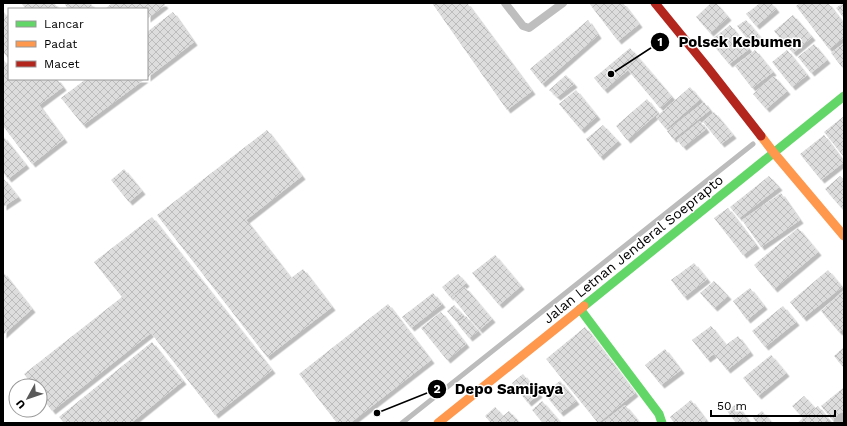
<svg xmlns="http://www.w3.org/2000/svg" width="847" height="426" viewBox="0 0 847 426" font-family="'Work Sans',sans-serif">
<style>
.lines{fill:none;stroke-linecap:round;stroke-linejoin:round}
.stream{stroke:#bcbcbc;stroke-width:5}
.building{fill:url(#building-cross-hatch);filter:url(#shadow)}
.lane{stroke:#bebebe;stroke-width:8}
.street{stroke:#bebebe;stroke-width:17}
.fast{stroke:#63d668;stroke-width:9}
.slow{stroke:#ff974d;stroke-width:9}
.jam{stroke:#b3261e;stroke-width:9}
.labels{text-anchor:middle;stroke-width:3;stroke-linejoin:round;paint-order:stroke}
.street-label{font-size:14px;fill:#000;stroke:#fff}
.leader{fill:none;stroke:#000;stroke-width:1.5}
.callout-dot{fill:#000;stroke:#fff;stroke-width:1.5}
.mark-label{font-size:12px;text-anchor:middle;font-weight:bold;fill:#fff}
.callout-label{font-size:15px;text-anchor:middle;font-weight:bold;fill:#000;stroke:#fff;stroke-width:3;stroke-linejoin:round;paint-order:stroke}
</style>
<defs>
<pattern id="building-cross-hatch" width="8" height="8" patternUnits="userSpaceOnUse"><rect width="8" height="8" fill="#ddd"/><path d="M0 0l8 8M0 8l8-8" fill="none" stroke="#bcbcbc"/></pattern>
<filter id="shadow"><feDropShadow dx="3.5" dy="3.5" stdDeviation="0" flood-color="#0004"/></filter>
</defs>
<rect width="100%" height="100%" fill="#fff"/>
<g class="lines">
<path class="stream" d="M402,423L753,144"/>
</g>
<g class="building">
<path d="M21,3H54L59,9H26Z"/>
<path d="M64,3H90L95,9H68Z"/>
<path d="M112,3H163L165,5L147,19V9H105Z"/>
<path d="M432,3H467L532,91L507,110Z"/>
<path d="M589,3H623L639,24L618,41Z"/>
<path d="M711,3H716L728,17L710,33L696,17Z"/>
<path d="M760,3H771L776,9L756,26L746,14Z"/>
<path d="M800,3H828L844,24V37L829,49L796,6Z"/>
<path d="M843,3H844V18L836,8Z"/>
<path d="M3,11L9,19V59L3,52Z"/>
<path d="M173,12L194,42L147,78V32Z"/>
<path d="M793,15L812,37L793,53L774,31Z"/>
<path d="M588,20L598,35L542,84L530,69Z"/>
<path d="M746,20L761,38L752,45L737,26Z"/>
<path d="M730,25L749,49L729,64L710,41Z"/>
<path d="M844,43V65L842,67L831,53Z"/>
<path d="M814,44L827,60L811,73L798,57Z"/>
<path d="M630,48L672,97L660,108L628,70L604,90L594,78Z"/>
<path d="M755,50L773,72L752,88L735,66Z"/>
<path d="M787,50L807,75L792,87L772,62Z"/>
<path d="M3,59L9,67V79H57L63,87L39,105L64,139L32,164L3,126Z"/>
<path d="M566,75L574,84L557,97L549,90Z"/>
<path d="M774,76L787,91L766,109L753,94Z"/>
<path d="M86,79H145L83,125L61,98Z"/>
<path d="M690,87L700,99L666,129L656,117Z"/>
<path d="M576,90L597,116L581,130L559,104Z"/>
<path d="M647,99L658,113L627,140L616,126Z"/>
<path d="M704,102L710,110L673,139L667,131Z"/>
<path d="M714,112L733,135L721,144L703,122Z"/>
<path d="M844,116V157L824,132Z"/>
<path d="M700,121L706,129L683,147L677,140Z"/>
<path d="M603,125L618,141L600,157L586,139Z"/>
<path d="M267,130L302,176L246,220L291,278L303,269L332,307L267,357L157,215Z"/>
<path d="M824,135L844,162L821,180L800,154Z"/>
<path d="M3,136L26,165L8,179L3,172Z"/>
<path d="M124,169L142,191L129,202L111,180Z"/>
<path d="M769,176L779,187L739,218L730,207Z"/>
<path d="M840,176L844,180V211L825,189Z"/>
<path d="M3,178L18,197L3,207Z"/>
<path d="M781,193L800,220L761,247L742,220Z"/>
<path d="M728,208L756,245L743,255L714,218Z"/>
<path d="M152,217L272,370L215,415L151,333L52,411L40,395V386H33L24,374L122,297L94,262Z"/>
<path d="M798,228L818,252L774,289L754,265Z"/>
<path d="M495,255L521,286L499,305L472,273Z"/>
<path d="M694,263L707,279L684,297L671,280Z"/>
<path d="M828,270L842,287L803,318L790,302Z"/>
<path d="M3,272L32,309L3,335Z"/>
<path d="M458,274L466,283L450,297L442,287Z"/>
<path d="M714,281L728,296L714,308L700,293Z"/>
<path d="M465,287L492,319L479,330L452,297Z"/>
<path d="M750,288L764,306L747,320L733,301Z"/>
<path d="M844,290V328L839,332L821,311Z"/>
<path d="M433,293L442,304L411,328L402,317Z"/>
<path d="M388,304L431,360L350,423H337L299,374Z"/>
<path d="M454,305L463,315L456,321L447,311Z"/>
<path d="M783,306L796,322L765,347L752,331Z"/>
<path d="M441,312L466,344L447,360L421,328Z"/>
<path d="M466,316L478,331L469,338L457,323Z"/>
<path d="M711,326L726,345L738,336L750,352L727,370L714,354L719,350L707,359L692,340Z"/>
<path d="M585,327L635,393L598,423L546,359Z"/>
<path d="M152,342L183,381L131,423H64L59,417Z"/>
<path d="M844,347V368L834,356Z"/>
<path d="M665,349L681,370L661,385L645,365Z"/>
<path d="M771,355L786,373L758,396L743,378Z"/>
<path d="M523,374L539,394L528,403L512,383Z"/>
<path d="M560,381L576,401L560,413L544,393Z"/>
<path d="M843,388L844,390V415L834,422L821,406Z"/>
<path d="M804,396L814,407L802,417L792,406Z"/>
<path d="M691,400L706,420L703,423H674L670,417Z"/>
<path d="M542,401L561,423H543L532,410Z"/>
<path d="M736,404L748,420L745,423H736L727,411Z"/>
<path d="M625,405L640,423H602Z"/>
<path d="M818,406L829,420L825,423H797Z"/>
<path d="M495,407L503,416L509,411L520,423H491L485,416Z"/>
<path d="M762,411L772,423H757L753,418Z"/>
</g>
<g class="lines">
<path class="lane" d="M505,3L523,26L529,28L563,3"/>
<path class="street" d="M842,423L844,421"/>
<g class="fast">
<path d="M584,306L844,96"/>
<path d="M580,309L659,414L662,423"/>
</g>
<g class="slow">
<path d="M761,136L774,153L844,236"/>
<path d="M438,423L584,306"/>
</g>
<path class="jam" d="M655,3L708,68L761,136"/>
</g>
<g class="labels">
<g class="street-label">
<text transform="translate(633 249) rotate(-39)" y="5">Jalan Letnan Jenderal Soeprapto</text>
</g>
</g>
<path class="leader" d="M611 74L660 42M377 413L437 389"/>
<g class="callout-dot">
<circle cx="611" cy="74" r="4"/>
<circle cx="377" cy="413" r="4"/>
<circle cx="660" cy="42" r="10"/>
<circle cx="437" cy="389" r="10"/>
</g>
<g class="mark-label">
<text x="660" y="46">1</text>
<text x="437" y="393">2</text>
</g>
<g class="callout-label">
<text x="740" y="47">Polsek Kebumen</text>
<text x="509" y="394">Depo Samijaya</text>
</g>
<rect width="847" height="426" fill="none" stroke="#000000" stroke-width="8"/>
<rect x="8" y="8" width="140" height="72" fill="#ffffff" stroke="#999999"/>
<rect x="16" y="21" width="20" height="6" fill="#63d668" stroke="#999999"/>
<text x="44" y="28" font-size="12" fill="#000000">Lancar</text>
<rect x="16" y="41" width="20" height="6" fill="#ff974d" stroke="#999999"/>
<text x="44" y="48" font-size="12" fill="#000000">Padat</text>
<rect x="16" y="61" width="20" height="6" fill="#b3261e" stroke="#999999"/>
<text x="44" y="68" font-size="12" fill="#000000">Macet</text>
<g transform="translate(28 398) rotate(230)"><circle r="19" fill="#ffffff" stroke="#999999"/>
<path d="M0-3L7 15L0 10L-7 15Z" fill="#595959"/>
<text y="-6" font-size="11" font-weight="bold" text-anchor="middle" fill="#000000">U</text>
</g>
<path d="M711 410v6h124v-6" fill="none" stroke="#000000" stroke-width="2"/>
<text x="717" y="410" font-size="12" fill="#000000" stroke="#ffffff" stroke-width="3" paint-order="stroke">50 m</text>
</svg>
